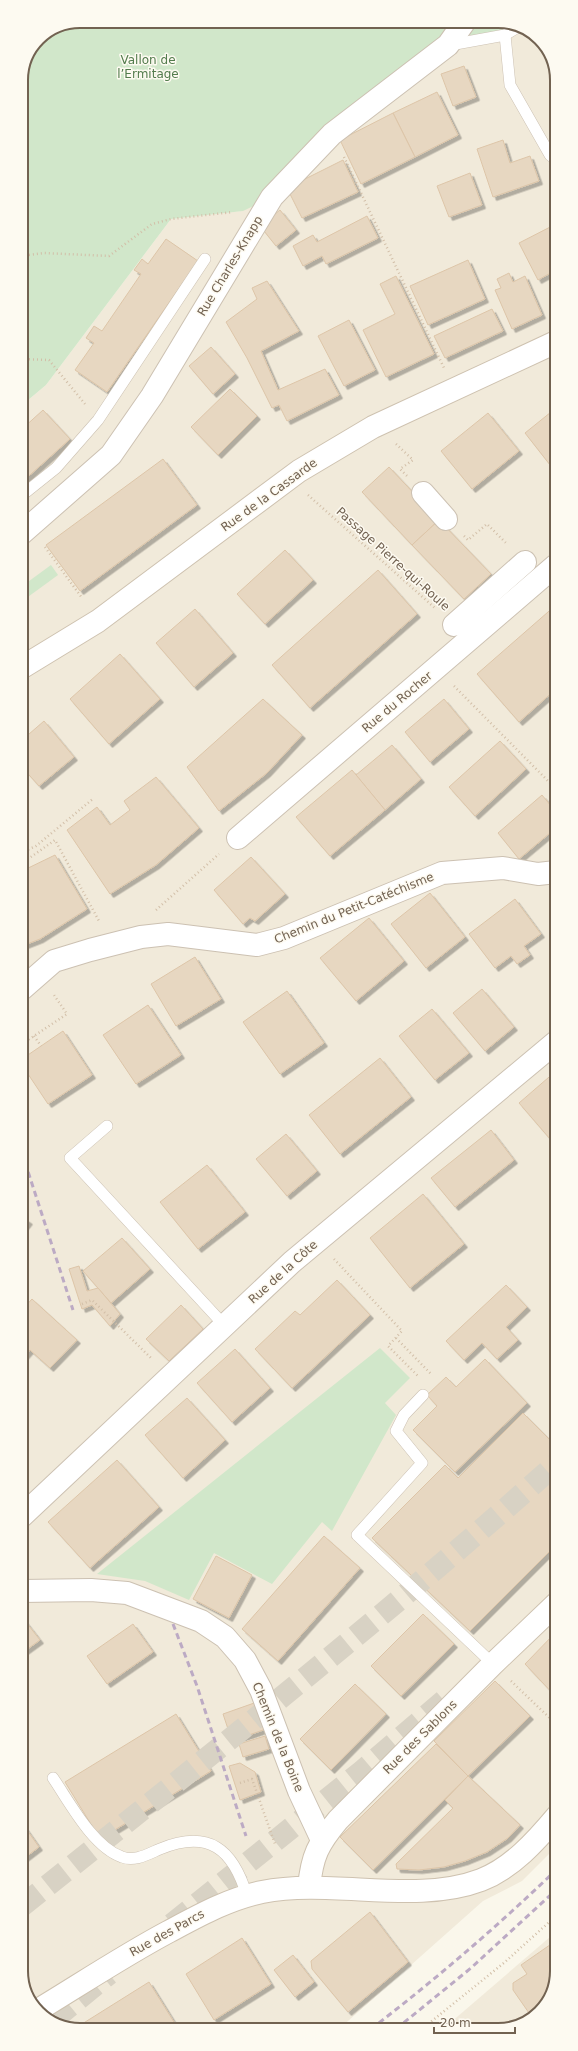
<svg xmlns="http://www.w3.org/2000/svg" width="578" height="2051" viewBox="0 0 578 2051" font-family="'DejaVu Sans',sans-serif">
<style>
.residential{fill:#f1eada}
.green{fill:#d1e7ca}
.building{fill:#e7d7c1;stroke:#ddc5a8;filter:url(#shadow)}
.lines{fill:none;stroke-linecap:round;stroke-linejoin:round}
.highway-tunnel{stroke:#d8d2c4;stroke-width:22;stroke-dasharray:22 11;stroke-linecap:butt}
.lane-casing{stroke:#ccc1b2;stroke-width:12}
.street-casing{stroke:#ccc1b2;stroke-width:24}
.secondary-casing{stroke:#cec2b0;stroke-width:24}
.path{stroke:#d2bfa8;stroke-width:2.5;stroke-dasharray:1 3;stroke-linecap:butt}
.lane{stroke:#fff;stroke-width:11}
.street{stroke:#fff;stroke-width:22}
.secondary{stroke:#fff;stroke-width:22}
.rail{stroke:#bcaac4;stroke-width:3;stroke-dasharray:6 4;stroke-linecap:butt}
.labels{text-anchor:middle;stroke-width:3;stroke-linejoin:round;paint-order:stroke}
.park-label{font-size:12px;fill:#537c4d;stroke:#fdfaf1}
.street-label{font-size:12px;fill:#726251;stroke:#fdfaf1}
.rim{fill:none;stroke:#726251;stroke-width:2}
</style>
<defs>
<filter id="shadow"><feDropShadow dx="3.5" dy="3.5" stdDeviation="0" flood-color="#0004"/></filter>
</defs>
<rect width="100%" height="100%" fill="#faf7eb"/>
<g class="residential">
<path d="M518,27L537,36L556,68L557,1846L522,1881L483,1901L339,2029L76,2030L41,2015L22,1983L21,406L46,385L171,219L242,211L448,45Z"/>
<path d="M557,1931V1971L545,2007L510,2029H443Z"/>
</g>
<g class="green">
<path d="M80,21H505L518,27L447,45L272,197L243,211L171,219L46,385L21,406V80L39,38Z"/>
<path d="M51,565L58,575L21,602V587Z"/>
<path d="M380,1348L410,1378L385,1403L396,1415L332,1531L322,1522L272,1584L214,1553L189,1600L145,1581L97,1574Z"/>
</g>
<g class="building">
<path d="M464,66L476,97L453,106L441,74Z"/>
<path d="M437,92L458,135L415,157L393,113Z"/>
<path d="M393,113L415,157L361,184L340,140Z"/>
<path d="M503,140L510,163L530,156L539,181L493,197L477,149Z"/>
<path d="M343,160L358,192L302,218L287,188Z"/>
<path d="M470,173L482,205L449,217L437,186Z"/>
<path d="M280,210L296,230L276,246L260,226Z"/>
<path d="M367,216L378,238L326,264L322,256L303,266L293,246L313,235L317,242Z"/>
<path d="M556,224V270L538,280L519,243Z"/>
<path d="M166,239L198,261L107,392L75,370L94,343L86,338L94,326L102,331L141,274L134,270L142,259L148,264Z"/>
<path d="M468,260L485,299L428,325L410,286Z"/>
<path d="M509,273L513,282L525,276L542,315L512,329L495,290L501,288L497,279Z"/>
<path d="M396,276L434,354L386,377L363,330L395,314L380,284Z"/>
<path d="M267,281L299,331L261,351L278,390L325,369L339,395L287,421L279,405L272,408L247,358L226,322L257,299L252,288Z"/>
<path d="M492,309L503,331L445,358L434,336Z"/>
<path d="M349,320L375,370L344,386L318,336Z"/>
<path d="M211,347L235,374L213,394L189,366Z"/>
<path d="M230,389L257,416L218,455L191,427Z"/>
<path d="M556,408V468L554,470L525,433Z"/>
<path d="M43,410L70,439L21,483V428L22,429Z"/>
<path d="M488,413L519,451L472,489L441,451Z"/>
<path d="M163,459L197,505L80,591L46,545Z"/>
<path d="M389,467L439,520L412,545L362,492Z"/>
<path d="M439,520L491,574L464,599L412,545Z"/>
<path d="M285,550L313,580L265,624L237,594Z"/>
<path d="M378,570L417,614L310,708L272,665Z"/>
<path d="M556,605V689L519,722L477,674Z"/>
<path d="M195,609L233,653L194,687L156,643Z"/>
<path d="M120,654L160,699L109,744L70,699Z"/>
<path d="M263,699L302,735L267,773L219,811L187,767Z"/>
<path d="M444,699L469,729L430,762L405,732Z"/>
<path d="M44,721L74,757L39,786L21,766V741Z"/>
<path d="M500,741L526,769L475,816L449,787Z"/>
<path d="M392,745L421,779L385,810L356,775Z"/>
<path d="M352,770L385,810L330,856L296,817Z"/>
<path d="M156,777L199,828L156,865L110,894L67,830L97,807L110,825L130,810L124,801Z"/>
<path d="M542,795L556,812V828L519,859L498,833Z"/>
<path d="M55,855L87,909L40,939L22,946V884L26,882L22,871Z"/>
<path d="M251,857L285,894L255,921L250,918L243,924L214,890Z"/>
<path d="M430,893L465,937L426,968L391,924Z"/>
<path d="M515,899L541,934L524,946L530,955L517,964L511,956L495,968L469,934Z"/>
<path d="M369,918L404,961L356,1001L320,958Z"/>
<path d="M195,957L221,999L176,1026L151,984Z"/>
<path d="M482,989L514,1027L485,1051L453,1013Z"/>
<path d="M287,991L324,1043L280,1074L243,1022Z"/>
<path d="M148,1005L181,1055L136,1084L103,1035Z"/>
<path d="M432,1009L469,1053L435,1080L399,1036Z"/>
<path d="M63,1031L92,1075L48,1104L22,1065V1059Z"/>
<path d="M380,1058L411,1097L340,1154L309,1115Z"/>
<path d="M556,1071V1134L550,1139L519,1103Z"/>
<path d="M491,1130L514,1160L455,1207L431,1178Z"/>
<path d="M286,1134L317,1171L287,1196L256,1159Z"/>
<path d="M207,1165L245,1212L198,1249L160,1202Z"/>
<path d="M423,1194L464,1244L410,1288L370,1238Z"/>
<path d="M22,1216L29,1221L22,1230Z"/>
<path d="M122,1238L150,1269L111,1303L83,1271Z"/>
<path d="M79,1266L87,1291L98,1288L120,1314L110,1326L92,1305L82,1309L69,1269Z"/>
<path d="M337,1280L370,1315L292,1388L255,1349L295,1311L300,1315Z"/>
<path d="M506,1285L527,1307L506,1327L518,1340L497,1359L482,1343L464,1360L446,1341Z"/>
<path d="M32,1299L77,1340L50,1368L30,1350L22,1359V1310Z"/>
<path d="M181,1305L203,1329L169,1361L146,1339Z"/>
<path d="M235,1349L270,1388L232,1422L197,1383Z"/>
<path d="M485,1359L527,1403L455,1472L413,1430L437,1406L427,1395L446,1377L456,1387Z"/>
<path d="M187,1398L225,1440L183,1478L145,1435Z"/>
<path d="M523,1413L557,1447V1544L470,1631L372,1538L445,1465L458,1478Z"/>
<path d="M117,1460L159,1507L90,1568L48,1522Z"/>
<path d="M324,1536L360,1568L278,1661L242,1629Z"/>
<path d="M216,1556L252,1575L229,1618L193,1599Z"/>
<path d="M423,1614L454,1644L401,1696L371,1666Z"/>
<path d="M22,1617L40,1640L22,1653Z"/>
<path d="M133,1624L153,1652L107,1684L87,1656Z"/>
<path d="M557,1631V1698L525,1664Z"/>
<path d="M495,1681L530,1716L468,1776L434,1741Z"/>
<path d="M355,1684L386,1714L331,1770L300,1739Z"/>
<path d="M257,1702L266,1729L232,1741L223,1714Z"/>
<path d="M176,1714L211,1771L100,1839L65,1782Z"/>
<path d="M265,1736L269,1749L243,1757L239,1744Z"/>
<path d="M436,1744L468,1776L373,1870L340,1837Z"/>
<path d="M240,1763L255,1772L261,1792L240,1800L229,1766Z"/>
<path d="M468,1776L520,1825L508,1838L487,1852L465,1861L444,1867L419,1870L397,1869L396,1864L453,1808L445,1800Z"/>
<path d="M22,1823L39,1847L22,1860Z"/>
<path d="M370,1912L408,1962L348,2012L312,1969L311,1961Z"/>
<path d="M242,1938L271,1984L214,2020L186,1974Z"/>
<path d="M557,1940V1971L547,2001L529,2013L513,1990V1983L527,1974L521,1965Z"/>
<path d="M293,1955L314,1982L295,1997L274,1970Z"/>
<path d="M149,1982L179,2030L74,2029Z"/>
</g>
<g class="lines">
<g class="highway-tunnel">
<path d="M22,1906C203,1761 384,1618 557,1463"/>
<path d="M172,1924L362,1771L448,1697"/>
<path d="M53,2020L109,1974"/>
</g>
<g class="lane-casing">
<g id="lane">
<path d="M505,35L510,85L550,155L556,160"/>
<path d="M450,45L505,35L518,27"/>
<path d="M21,496L56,468L98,420L205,259"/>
<path d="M107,1126L70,1158L224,1325"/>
<path d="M423,1395L404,1415L396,1431L422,1463L357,1535L493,1664"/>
<path d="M53,1778C70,1803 93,1847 122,1857C135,1862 148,1854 160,1849C209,1829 233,1849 247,1896"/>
</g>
</g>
<g class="street-casing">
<g id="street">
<path d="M423,493L446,519"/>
<path d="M21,534L111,455L152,396L272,197L332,134L448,45L465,21"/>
<path d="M454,625L525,562"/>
<path d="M238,838L556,565"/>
<path d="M22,989L54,961L90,950L141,937L168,934L257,945L284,938L442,873L503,868L538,874L556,872"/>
<path d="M22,1516L292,1262L556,1042"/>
<path d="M22,1591L91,1590L127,1593L201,1621L225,1637L245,1660L261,1690L299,1791L322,1840"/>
</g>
</g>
<g class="secondary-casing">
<g id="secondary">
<path d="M21,668L98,621L299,471L373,427L556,342"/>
<path d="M309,1887C312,1856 318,1844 338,1820L493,1664L557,1603"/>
<path d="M38,2010C81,1984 123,1956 168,1932C198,1916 228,1899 262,1892C332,1878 415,1905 481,1880C512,1868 536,1841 557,1816"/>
</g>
</g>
<g class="path">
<path d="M344,157L444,368"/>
<path d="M21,256L44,253L109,256L152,224L171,219L233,212"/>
<path d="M21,359L49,360L85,404"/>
<path d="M396,444L413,460L400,469L407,476"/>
<path d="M308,495L436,609"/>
<path d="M464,536L468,540L487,524L507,544"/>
<path d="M45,547L82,598"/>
<path d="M454,686L556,789"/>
<path d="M21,853L36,846L94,798"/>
<path d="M21,864L55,840L99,921"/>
<path d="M156,910L219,854"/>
<path d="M34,1036L41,1046"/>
<path d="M22,1044L67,1014L54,995"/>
<path d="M334,1259L402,1331L388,1346L419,1377"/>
<path d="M82,1304L92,1300L152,1359"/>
<path d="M396,1338L432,1375"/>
<path d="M511,1681L557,1725"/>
<path d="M240,1783L252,1779L275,1844"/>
<path d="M422,2029L505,1962L557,1915"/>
</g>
<use href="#lane" class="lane"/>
<use href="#street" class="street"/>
<use href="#secondary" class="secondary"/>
<g class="rail">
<path d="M22,1153L73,1310"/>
<path d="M173,1624L197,1686L246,1836"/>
<path d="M371,2029C436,1979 498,1926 557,1869"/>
<path d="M396,2029L471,1968L557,1889"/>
</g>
</g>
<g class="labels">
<g class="park-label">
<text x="148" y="64">Vallon de<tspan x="148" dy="14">l’Ermitage</tspan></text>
</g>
<g class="street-label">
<text transform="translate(230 266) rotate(-59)" y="4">Rue Charles-Knapp</text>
<text transform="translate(269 495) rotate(-36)" y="4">Rue de la Cassarde</text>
<text transform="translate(393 559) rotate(42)" y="4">Passage Pierre-qui-Roule</text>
<text transform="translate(397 702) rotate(-40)" y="4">Rue du Rocher</text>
<text transform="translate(354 908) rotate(-22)" y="4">Chemin du Petit-Catéchisme</text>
<text transform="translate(283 1272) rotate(-42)" y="4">Rue de la Côte</text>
<text transform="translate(278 1737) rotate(68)" y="4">Chemin de la Boine</text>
<text transform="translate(420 1737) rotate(-45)" y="4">Rue des Sablons</text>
<text transform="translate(167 1933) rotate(-29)" y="4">Rue des Parcs</text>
</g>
</g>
<path d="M0 0H578V2051H0ZM80 28H498A52 52 0 0 1 550 80V1971A52 52 0 0 1 498 2023H80A52 52 0 0 1 28 1971V80A52 52 0 0 1 80 28Z" fill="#fdfaf1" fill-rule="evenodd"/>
<path class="rim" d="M80 28H498A52 52 0 0 1 550 80V1971A52 52 0 0 1 498 2023H80A52 52 0 0 1 28 1971V80A52 52 0 0 1 80 28Z"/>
<path d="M434 2027v6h81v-6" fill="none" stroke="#726251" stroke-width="2"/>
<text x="440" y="2027" font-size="12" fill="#726251" stroke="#fdfaf1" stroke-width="3" paint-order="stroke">20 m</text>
</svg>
